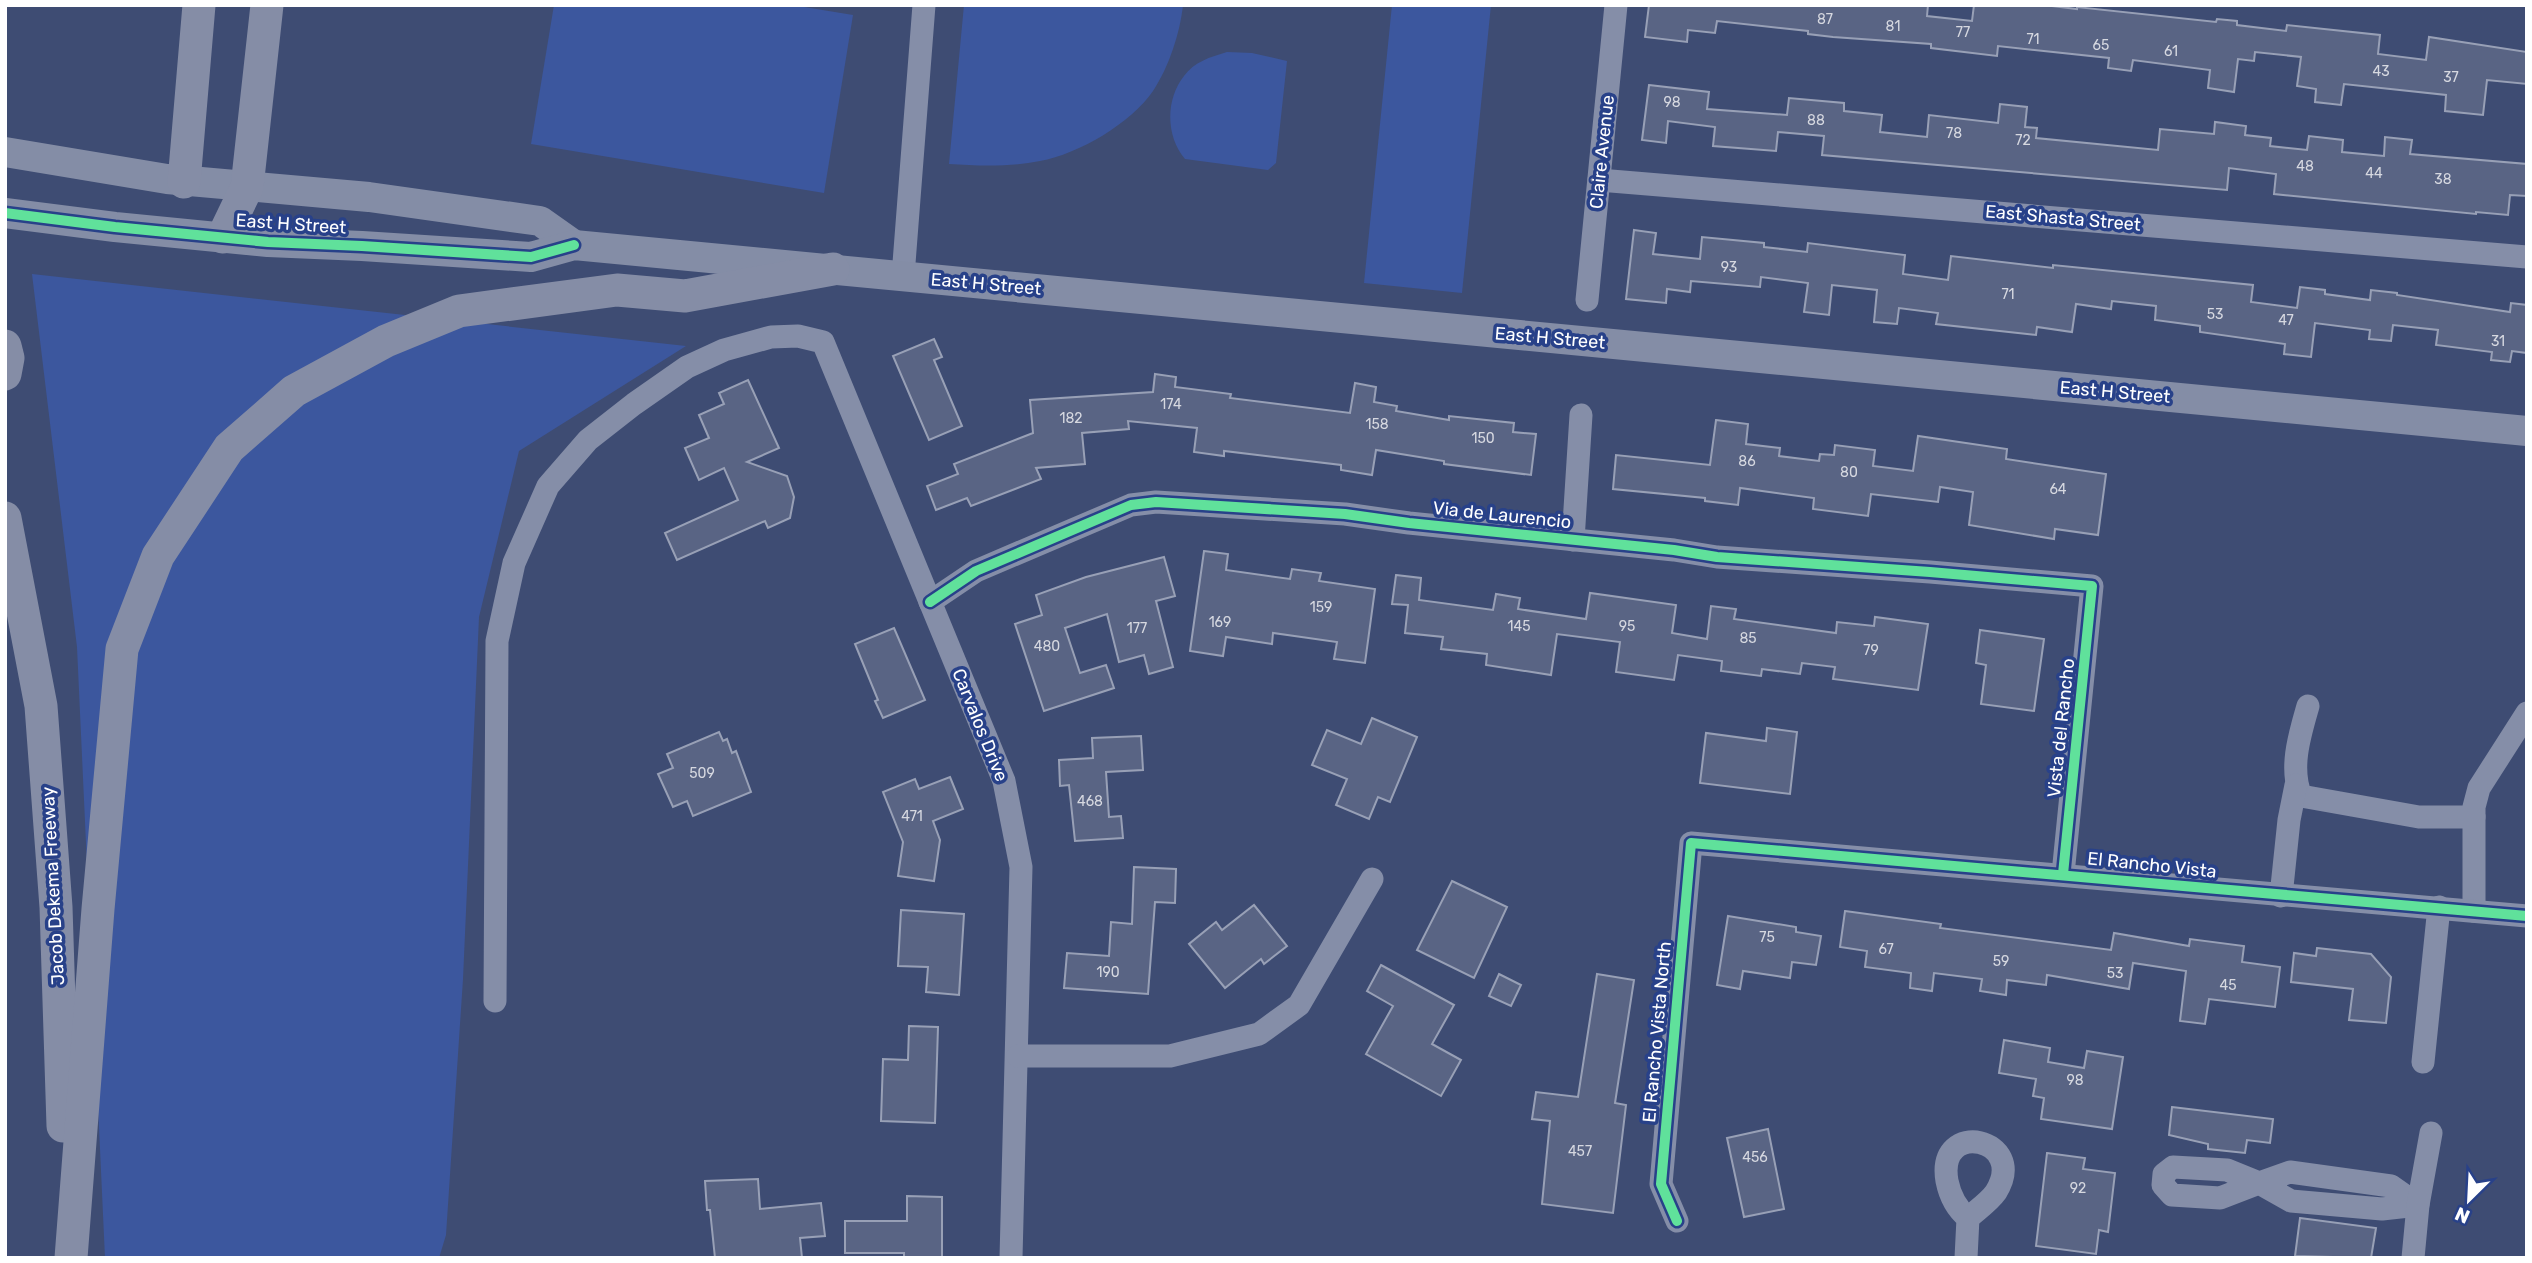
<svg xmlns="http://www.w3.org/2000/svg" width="2532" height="1263" viewBox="0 0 2532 1263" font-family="Rubik,sans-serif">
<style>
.green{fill:#3c579e}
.building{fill:#596484;stroke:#98a0b6;stroke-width:2}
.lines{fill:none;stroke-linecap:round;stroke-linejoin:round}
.minor{stroke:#858ea8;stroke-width:23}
.major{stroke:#848da6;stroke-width:30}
.highway{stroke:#858da6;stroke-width:33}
.cycleway-casing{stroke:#284189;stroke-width:15}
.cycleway{stroke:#60e19b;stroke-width:10}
.labels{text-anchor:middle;stroke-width:7;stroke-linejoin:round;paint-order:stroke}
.number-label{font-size:14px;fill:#d6d8e0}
.street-label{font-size:18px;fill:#fff;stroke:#284189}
</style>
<rect width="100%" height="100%" fill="#3e4c73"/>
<g class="green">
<path d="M554,5H792L853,15L824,193L531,144Z"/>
<path d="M964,5H1183C1180,33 1169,67 1153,91C1131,123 1079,154 1040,161C1011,167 979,166 949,164Z"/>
<path d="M1392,5H1491L1462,293L1364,283Z"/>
<path d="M1227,52L1252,53L1287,61L1276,163L1268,170L1185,159C1166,137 1165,100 1184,76C1194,62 1210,57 1227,52Z"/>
<path d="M32,274L686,346L519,451L479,617L463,979L446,1235L439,1258H105L77,647Z"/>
</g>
<g class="building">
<path d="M1649,5H1928L1927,16L1972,21L1974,5H2044L2077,9V7L2216,22L2217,19L2237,21V25L2286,31L2287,25L2380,35L2378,54L2426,60L2429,37L2527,52V84L2487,80L2483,115L2445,111L2446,95L2344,84L2341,105L2315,102L2316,89L2297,86L2301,57L2255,52L2254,61L2238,59L2234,92L2208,88L2210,70L2133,60L2131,71L2108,68L2109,58L1998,46L1997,56L1931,48V44L1833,37L1808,34V31L1717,21L1715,33L1688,30L1687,42L1645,37Z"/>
<path d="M1649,85L1709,92L1707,109L1787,115L1789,98L1844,103V111L1882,115L1880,132L1927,137L1929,115L1998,123L2000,104L2027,107L2025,127L2037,128L2036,138L2158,150L2160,129L2214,134L2215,122L2246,126L2245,135L2271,138L2270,146L2307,150L2309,136L2343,140L2342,152L2384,156L2385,137L2412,140L2410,154L2527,164V196L2510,195L2508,215L2476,212V214L2274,194L2276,174L2229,168L2227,190L1822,155L1824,136L1778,132L1776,151L1713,146L1715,127L1668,121L1666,143L1642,140Z"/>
<path d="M1634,230L1656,233L1653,254L1700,259L1702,237L1764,243V247L1807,252L1808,243L1905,255L1903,274L1948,280L1951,256L2053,268V265L2253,285L2251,302L2297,308L2300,287L2325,290V294L2370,300L2371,290L2397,293V295L2510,312L2511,303L2527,305V353L2512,351L2510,362L2491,360L2492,352L2436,345L2438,330L2393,325L2391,341L2369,339L2370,330L2315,323L2311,357L2284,354L2285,344L2200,332V326L2155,320L2156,306L2112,301L2111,309L2076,304L2072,332L2037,327L2036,335L1936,324L1938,313L1899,308L1897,324L1874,322L1877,290L1832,285L1829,315L1804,312L1808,283L1761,277L1760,287L1691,281L1690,292L1667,289L1666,303L1626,299Z"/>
<path d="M934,339L942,357L934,360L962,426L929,440L893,356Z"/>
<path d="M1155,374L1176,377L1175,387L1231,394L1230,398L1350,413L1355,383L1376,387L1374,402L1397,406L1396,411L1449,420V416L1514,423L1513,432L1536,434L1531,475L1444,464V461L1376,450L1372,475L1341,470V465L1224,451V456L1194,452L1197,428L1128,421L1129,429L1082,433L1085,464L1036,468L1041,479L971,506L967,498L936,510L927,486L958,474L954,464L1033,433L1030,400L1153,392Z"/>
<path d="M748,380L779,448L747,462L787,476L794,497L790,518L768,528L765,521L677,560L665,533L738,500L724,468L699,480L685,448L709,438L699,415L724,404L719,393Z"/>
<path d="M1716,420L1748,424L1746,444L1780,448L1779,456L1819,461L1820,454L1834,455L1835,445L1875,450L1873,466L1913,471L1918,436L2007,449L2006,459L2106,474L2098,535L2055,529L2054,539L1969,525L1973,492L1940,487L1938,502L1871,494L1868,516L1813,509L1814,498L1740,488L1738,505L1705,501V498L1613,489L1616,455L1710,465Z"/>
<path d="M1204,551L1228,554L1226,570L1290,579L1292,569L1321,573L1319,581L1375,589L1365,663L1334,659L1337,642L1273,633L1272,644L1226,637L1223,656L1190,651Z"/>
<path d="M1164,557L1175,596L1156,601L1173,667L1149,674L1144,655L1119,662L1107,614L1065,628L1080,673L1106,665L1114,688L1044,711L1015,624L1042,615L1036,595L1086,577Z"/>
<path d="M1396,575L1421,578L1419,600L1493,610L1496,594L1520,598L1518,609L1586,619L1590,593L1676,605L1672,633L1707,639L1711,606L1736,609L1734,619L1836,633L1837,622L1874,626L1875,617L1928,624L1918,690L1833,679L1835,667L1802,663L1800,674L1762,669L1761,676L1721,671L1722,661L1678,655L1674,680L1616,672L1620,642L1557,634L1551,675L1486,665L1487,654L1441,649L1443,637L1405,633L1408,605L1392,604Z"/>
<path d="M894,628L925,700L883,718L875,701L878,700L855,644Z"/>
<path d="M1980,630L2044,639L2034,711L1981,704L1986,665L1976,663Z"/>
<path d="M1372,718L1417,737L1390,802L1378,797L1369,819L1336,805L1347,779L1312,765L1327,730L1361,744Z"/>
<path d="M1767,728L1797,732L1790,794L1700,783L1706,733L1766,741Z"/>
<path d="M719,732L723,741L727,739L732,753L736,751L751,792L693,816L687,801L673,807L658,774L673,768L667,754Z"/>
<path d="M1141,736L1143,770L1106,772L1109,817L1121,816L1123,838L1075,841L1069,785L1060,786L1059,760L1093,758L1092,738Z"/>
<path d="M950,777L963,809L933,821L940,840L934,881L898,876L903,842L883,792L915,779L919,789Z"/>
<path d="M1134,867L1176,869L1175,903L1155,902L1148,994L1064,988L1067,953L1109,956L1111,922L1132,924Z"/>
<path d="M1452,881L1507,907L1474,978L1417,950Z"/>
<path d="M1254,905L1287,946L1264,964L1261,959L1225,988L1189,944L1216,922L1222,930Z"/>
<path d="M901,910L964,914L959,995L926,992L928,967L898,966Z"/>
<path d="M1845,911L1941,924L1940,928L2111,950L2114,933L2189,946L2190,939L2244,946L2242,962L2280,967L2275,1007L2209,999L2205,1024L2180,1021L2186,971L2133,963L2129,989L2047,975L2046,985L2007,980L2006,995L1980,991L1982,979L1934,973L1932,991L1910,988L1911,973L1865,967L1867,951L1840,947Z"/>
<path d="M1728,916L1796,927V932L1821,936L1816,965L1792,962L1790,978L1743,971L1740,989L1717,985Z"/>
<path d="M2317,948L2371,954L2391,977L2386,1023L2349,1020L2353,989L2291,982L2294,953L2316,956Z"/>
<path d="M1381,965L1454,1005L1432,1044L1461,1060L1441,1096L1366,1054L1393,1006L1367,991Z"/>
<path d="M1499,974L1521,985L1511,1006L1489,996Z"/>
<path d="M1597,974L1634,980L1615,1103L1626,1105L1613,1213L1542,1204L1550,1121L1532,1119L1536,1092L1578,1097Z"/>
<path d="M909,1026L938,1027L935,1123L881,1121L883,1059L908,1060Z"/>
<path d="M2004,1040L2050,1048L2048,1062L2084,1068L2087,1051L2123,1057L2112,1129L2041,1119L2044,1098L2033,1096L2036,1079L1999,1073Z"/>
<path d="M2172,1107L2273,1119L2270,1143L2247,1140L2245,1153L2208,1149V1144L2169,1135Z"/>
<path d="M1768,1129L1784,1209L1744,1217L1727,1138Z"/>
<path d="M2047,1153L2085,1158L2083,1169L2115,1173L2108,1232L2099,1230L2096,1254L2036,1246Z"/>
<path d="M758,1179L760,1209L821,1203L825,1236L800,1238L802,1258H715L710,1210H707L705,1181Z"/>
<path d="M907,1196L942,1197V1258H904V1253H845V1221H907Z"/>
<path d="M2300,1218L2376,1228L2371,1258L2295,1256Z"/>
</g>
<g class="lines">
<g class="minor">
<path d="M1599,180L2527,257"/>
<path d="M903,276L924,5"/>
<path d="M1587,300L1616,5"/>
<path d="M1573,540L1581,415"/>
<path d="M930,602L976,571L1131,505L1156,502L1345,514L1409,523L1674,550L1717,557L1930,572L2092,586L2063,874"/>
<path d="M2308,706C2300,734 2289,768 2301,796L2419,817H2474"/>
<path d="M2281,896L2289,820L2296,785"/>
<path d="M2474,911V807L2479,788L2527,713"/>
<path d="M495,1001L497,641L514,563L548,486L588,440L634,404L687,367L724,350L771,337L798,336L823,342L1004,781L1021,867L1011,1258"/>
<path d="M1018,1056H1170L1259,1034L1299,1005L1372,879"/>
<path d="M2423,1062L2439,907"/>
<path d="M2259,1183L2220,1198L2172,1195L2163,1185L2164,1174L2173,1167L2227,1170L2259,1183L2291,1201L2382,1209L2418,1205L2391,1186L2290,1172L2259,1183"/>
<path d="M1677,1221L1661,1184L1691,843L2527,916"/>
<path d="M1966,1258L1968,1218C1977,1210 1989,1202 1996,1192C2029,1138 1936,1118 1947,1181C1950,1196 1957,1209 1968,1218"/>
<path d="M2413,1258L2418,1205L2431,1133"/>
</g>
<g class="major">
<path d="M5,152L167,179L369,197L540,221L574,245"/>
<path d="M5,213L115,227L268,242L362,246L531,257L574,245L2527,431"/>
</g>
<g class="highway">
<path d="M184,182L199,5"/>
<path d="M223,237L247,187L267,5"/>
<path d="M5,346L8,358L5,374"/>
<path d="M5,518L41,706L56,907L63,1126"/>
<path d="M71,1258L98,909L122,649L158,556L229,448L294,391L386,341L459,311L617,290L685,296L833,269"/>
</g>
<g class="cycleway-casing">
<g id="cycleway">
<path d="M5,213L115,227L268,242L362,246L531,257L574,245"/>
<path d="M930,602L976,571L1131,505L1156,502L1345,514L1409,523L1674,550L1717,557L1930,572L2092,586L2063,874"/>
<path d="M1677,1221L1661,1184L1691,843L2527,916"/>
</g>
</g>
<use href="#cycleway" class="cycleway"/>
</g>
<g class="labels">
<g class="number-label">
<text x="1825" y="24">87</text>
<text x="1893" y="31">81</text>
<text x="1963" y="37">77</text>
<text x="2033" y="44">71</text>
<text x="2101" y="50">65</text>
<text x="2171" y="56">61</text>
<text x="2381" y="76">43</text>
<text x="2451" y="82">37</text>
<text x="1672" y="107">98</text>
<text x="1816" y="125">88</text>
<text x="1954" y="138">78</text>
<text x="2023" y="145">72</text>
<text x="2305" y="171">48</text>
<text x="2374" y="178">44</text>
<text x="2443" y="184">38</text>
<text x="1729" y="272">93</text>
<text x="2008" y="299">71</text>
<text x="2215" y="319">53</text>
<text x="2286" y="325">47</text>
<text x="2498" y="346">31</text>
<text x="1171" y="409">174</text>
<text x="1071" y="423">182</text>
<text x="1377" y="429">158</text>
<text x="1483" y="443">150</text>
<text x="1747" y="466">86</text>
<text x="1849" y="477">80</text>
<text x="2058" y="494">64</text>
<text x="1321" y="612">159</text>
<text x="1220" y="627">169</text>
<text x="1519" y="631">145</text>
<text x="1627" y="631">95</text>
<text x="1137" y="633">177</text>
<text x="1748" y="643">85</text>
<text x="1047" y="651">480</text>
<text x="1871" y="655">79</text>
<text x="702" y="778">509</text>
<text x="1090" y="806">468</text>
<text x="912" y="821">471</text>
<text x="1767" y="942">75</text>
<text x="1886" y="954">67</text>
<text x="2001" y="966">59</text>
<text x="1108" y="977">190</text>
<text x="2115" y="978">53</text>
<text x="2228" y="990">45</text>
<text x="2075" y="1085">98</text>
<text x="1580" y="1156">457</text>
<text x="1755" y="1162">456</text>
<text x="2078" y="1193">92</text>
</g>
<g class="street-label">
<text transform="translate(1602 152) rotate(-84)" y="6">Claire Avenue</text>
<text transform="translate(2063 218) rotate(5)" y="6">East Shasta Street</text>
<text transform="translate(291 224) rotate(4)" y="6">East H Street</text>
<text transform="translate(986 284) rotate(5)" y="6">East H Street</text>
<text transform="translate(1550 338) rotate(5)" y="6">East H Street</text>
<text transform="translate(2115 392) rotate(5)" y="6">East H Street</text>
<text transform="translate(1502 515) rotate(6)" y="6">Via de Laurencio</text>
<text transform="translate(980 725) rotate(68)" y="6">Carvalos Drive</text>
<text transform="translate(2061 728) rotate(-84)" y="6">Vista del Rancho</text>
<text transform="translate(2152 865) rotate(6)" y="6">El Rancho Vista</text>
<text transform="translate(53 886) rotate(-93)" y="6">Jacob Dekema Freeway</text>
<text transform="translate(1657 1032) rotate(-85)" y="6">El Rancho Vista North</text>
</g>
</g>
<rect width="2532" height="1263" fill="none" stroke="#ffffff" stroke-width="14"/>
<g transform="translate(2469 1200) rotate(204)" stroke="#284189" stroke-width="5" paint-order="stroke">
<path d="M0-5L12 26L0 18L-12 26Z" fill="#ffffff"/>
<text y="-10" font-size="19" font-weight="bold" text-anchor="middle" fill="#ffffff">N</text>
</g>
</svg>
